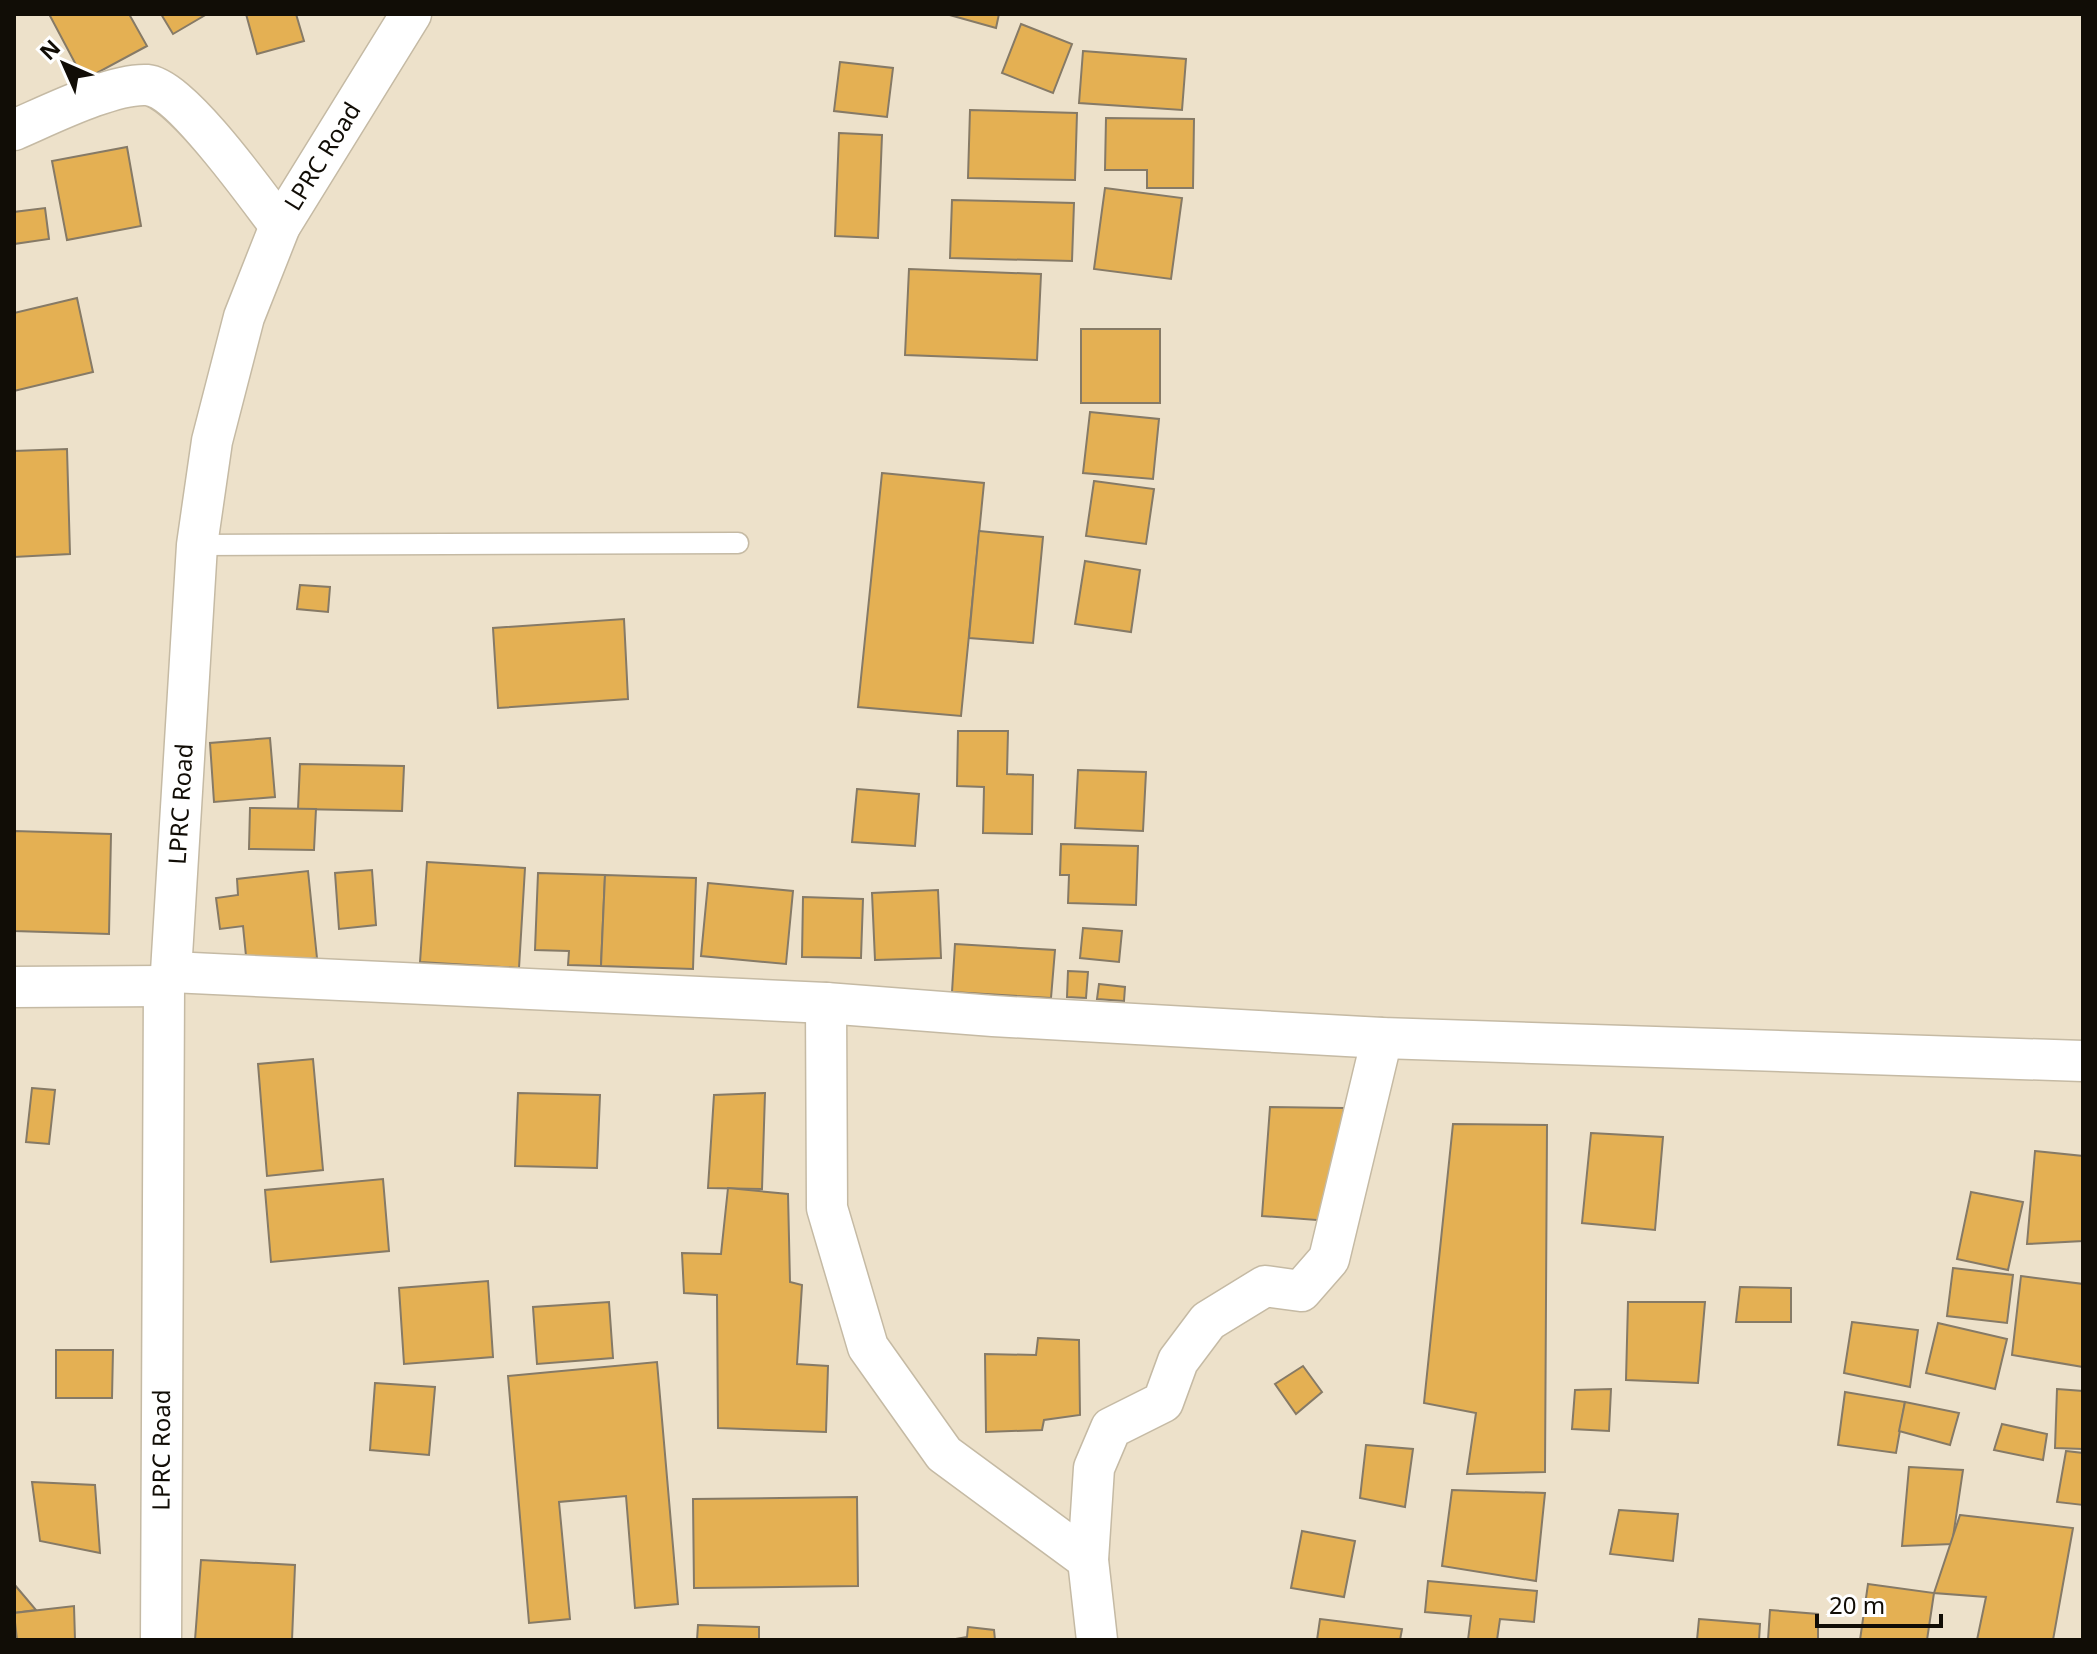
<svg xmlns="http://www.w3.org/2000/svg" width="2097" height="1654" viewBox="0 0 2097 1654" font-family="'Noto Sans',sans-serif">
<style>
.building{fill:#e4b053;stroke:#867a66;stroke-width:2}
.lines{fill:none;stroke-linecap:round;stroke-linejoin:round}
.service-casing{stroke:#c5baa4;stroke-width:23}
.minor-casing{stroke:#c5baa4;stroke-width:43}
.service{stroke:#fff;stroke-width:20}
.minor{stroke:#fff;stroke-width:40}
.labels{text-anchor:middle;stroke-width:6;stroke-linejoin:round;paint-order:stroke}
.street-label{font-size:24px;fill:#110d06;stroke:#fff}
</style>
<rect width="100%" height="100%" fill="#ede1ca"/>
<g class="building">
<path d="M49,14H129L147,46L84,80Z"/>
<path d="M161,14H207L173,34Z"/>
<path d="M246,14H296L304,41L257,54Z"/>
<path d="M946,14H999L996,28Z"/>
<path d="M1021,24L1072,44L1053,93L1002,73Z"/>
<path d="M1083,51L1186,59L1182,110L1079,103Z"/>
<path d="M840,62L893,68L887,117L834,111Z"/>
<path d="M970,110L1077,113L1075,180L968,178Z"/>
<path d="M1106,118L1194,119L1193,188H1147V170H1105Z"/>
<path d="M839,133L882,135L878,238L835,236Z"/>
<path d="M127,147L141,226L67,240L52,161Z"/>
<path d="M1105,188L1182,198L1171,279L1094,269Z"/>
<path d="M952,200L1074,203L1072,261L950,258Z"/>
<path d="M45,208L49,239L14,244V212Z"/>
<path d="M909,269L1041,274L1037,360L905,355Z"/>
<path d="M77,298L93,372L14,391V313Z"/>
<rect x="1081" y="329" width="79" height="74"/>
<path d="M1090,412L1159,419L1153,479L1083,473Z"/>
<path d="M67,449L70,554L14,557V451Z"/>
<path d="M882,473L984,483L961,716L858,707Z"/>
<path d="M1094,481L1154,489L1146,544L1086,536Z"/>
<path d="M979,531L1043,537L1033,643L969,638Z"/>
<path d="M1085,561L1140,570L1131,632L1075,624Z"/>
<path d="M300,585L330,587L328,612L297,609Z"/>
<path d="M624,619L628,699L498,708L493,628Z"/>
<path d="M958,731H1008L1007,774L1033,775L1032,834L983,833L984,787L957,786Z"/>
<path d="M270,738L275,797L214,802L210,743Z"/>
<path d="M300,764L404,766L402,811L298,809Z"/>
<path d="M1078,770L1146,772L1143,831L1075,828Z"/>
<path d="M857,789L919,794L915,846L852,842Z"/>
<path d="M250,808L316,809L314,850L249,849Z"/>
<path d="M14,831L111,834L109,934L14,931Z"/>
<path d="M1061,844L1138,846L1136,905L1068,903L1069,875H1060Z"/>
<path d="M427,862L525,868L519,968L420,962Z"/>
<path d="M372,870L376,925L339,929L335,873Z"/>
<path d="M308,871L317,958L247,966L243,926L220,929L216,898L238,895L237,879Z"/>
<path d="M538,873L605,875L601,966L568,965L569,951L535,950Z"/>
<path d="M605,875L696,878L693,969L601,966Z"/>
<path d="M708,883L793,891L786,964L701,956Z"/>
<path d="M938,890L941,958L875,960L872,893Z"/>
<path d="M803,897L863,899L861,958L802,957Z"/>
<path d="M1083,928L1122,931L1119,962L1080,958Z"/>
<path d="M955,944L1055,950L1051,998L952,992Z"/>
<path d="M1068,971L1088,972L1086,998L1067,997Z"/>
<path d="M1099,984L1125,987L1124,1001L1097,999Z"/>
<path d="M313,1059L323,1170L267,1176L258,1064Z"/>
<path d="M32,1088L55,1090L49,1144L26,1142Z"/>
<path d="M518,1093L600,1095L597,1168L515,1166Z"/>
<path d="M765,1093L762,1189L708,1188L714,1095Z"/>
<path d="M1270,1107L1344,1108L1330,1221L1262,1216Z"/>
<path d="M1453,1124L1547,1125L1545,1472L1467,1474L1476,1413L1424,1403Z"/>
<path d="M1591,1133L1663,1137L1655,1230L1582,1223Z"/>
<path d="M2035,1151L2083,1156V1241L2027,1244Z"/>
<path d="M383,1179L389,1251L271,1262L265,1190Z"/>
<path d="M728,1188L788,1194L790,1282L802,1285L797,1364L828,1366L826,1432L718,1428L717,1295L684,1293L682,1253L721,1254Z"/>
<path d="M1971,1192L2023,1202L2008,1270L1957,1259Z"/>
<path d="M1953,1268L2013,1275L2007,1323L1947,1316Z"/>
<path d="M2021,1276L2083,1284V1367L2012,1355Z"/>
<path d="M488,1281L493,1357L404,1364L399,1288Z"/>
<path d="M1740,1287L1791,1288V1322H1736Z"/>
<path d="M609,1302L613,1358L537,1364L533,1307Z"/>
<path d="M1628,1302H1705L1698,1383L1626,1380Z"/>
<path d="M1852,1322L1918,1330L1910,1387L1844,1373Z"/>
<path d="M1938,1323L2007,1339L1995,1389L1926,1373Z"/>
<path d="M1038,1338L1079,1340L1080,1415L1044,1420L1042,1430L986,1432L985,1354L1036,1355Z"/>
<path d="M56,1350H113L112,1398H56Z"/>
<path d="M657,1362L678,1604L635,1608L626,1496L559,1502L570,1619L529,1623L508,1376Z"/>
<path d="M1303,1366L1322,1392L1296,1414L1275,1384Z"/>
<path d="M375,1383L435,1387L429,1455L370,1450Z"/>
<path d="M1611,1389L1609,1431L1572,1429L1575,1390Z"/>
<path d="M2057,1389L2083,1391V1449L2055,1448Z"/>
<path d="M1845,1392L1905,1402L1896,1453L1838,1445Z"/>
<path d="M1905,1402L1959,1413L1950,1445L1899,1431Z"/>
<path d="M2002,1424L2047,1434L2043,1460L1994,1450Z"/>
<path d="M1366,1445L1413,1449L1405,1507L1360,1498Z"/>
<path d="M2066,1451L2083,1453V1505L2057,1502Z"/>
<path d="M1909,1467L1963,1470L1952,1544L1902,1546Z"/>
<path d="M32,1482L95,1485L100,1553L40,1541Z"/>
<path d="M1452,1490L1545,1493L1536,1581L1442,1566Z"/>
<path d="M857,1497L858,1586L694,1588L693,1499Z"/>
<path d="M1619,1510L1678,1514L1673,1561L1610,1554Z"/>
<path d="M1960,1515L2073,1528L2053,1640H1977L1986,1597L1934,1593Z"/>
<path d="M1302,1531L1355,1541L1344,1597L1291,1588Z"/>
<path d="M201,1560L295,1565L292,1640H195Z"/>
<path d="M1428,1581L1537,1591L1534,1622L1500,1619L1497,1640H1468L1471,1616L1425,1612Z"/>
<path d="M14,1584L36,1610L14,1613Z"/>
<path d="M1868,1584L1934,1593L1927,1640H1860Z"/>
<path d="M74,1606L75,1640H17L14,1613Z"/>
<path d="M1770,1610L1818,1614V1640H1768Z"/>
<path d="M1320,1619L1402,1629L1400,1640H1317Z"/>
<path d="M1699,1619L1760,1624L1759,1640H1697Z"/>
<path d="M698,1625L759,1627V1640H697Z"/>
<path d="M968,1627L994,1630L995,1640H950L967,1637Z"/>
</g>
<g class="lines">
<g class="service-casing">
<path id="service" d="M197,545L738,543"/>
</g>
<g class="minor-casing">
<g id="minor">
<path d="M14,130C47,116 112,83 147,85C181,88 258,197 280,226"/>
<path d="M171,972L826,1003L993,1016L1382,1038L2083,1061"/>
<path d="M14,987L164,986"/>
<path d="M826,1003L827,1208L868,1347L944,1454L1088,1560"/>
<path id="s1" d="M161,1640L164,986L171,972L197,545L212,441L244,317L280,226L411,14"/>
<path d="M1097,1640L1088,1560L1094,1468L1111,1428L1163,1402L1178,1361L1208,1321L1265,1286L1301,1291L1329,1259L1382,1038"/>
</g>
</g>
<use href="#service" class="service"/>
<use href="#minor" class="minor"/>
</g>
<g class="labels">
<g class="street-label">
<text dy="8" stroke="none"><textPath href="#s1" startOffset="1510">LPRC Road</textPath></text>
<text dy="8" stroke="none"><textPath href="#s1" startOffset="838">LPRC Road</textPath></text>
<text dy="8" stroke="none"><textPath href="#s1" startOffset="190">LPRC Road</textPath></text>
</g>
</g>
<rect width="2097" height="1654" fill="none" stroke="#110d06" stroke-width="32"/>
<g transform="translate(64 64) rotate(315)" stroke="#ffffff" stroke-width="6" paint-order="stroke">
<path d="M0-6L14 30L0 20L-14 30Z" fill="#110d06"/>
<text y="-12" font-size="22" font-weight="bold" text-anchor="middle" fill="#110d06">N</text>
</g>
<path d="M1817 1614v12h124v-12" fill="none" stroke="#110d06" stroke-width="4"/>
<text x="1829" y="1614" font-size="24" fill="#110d06" stroke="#ffffff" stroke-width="6" paint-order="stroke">20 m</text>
</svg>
